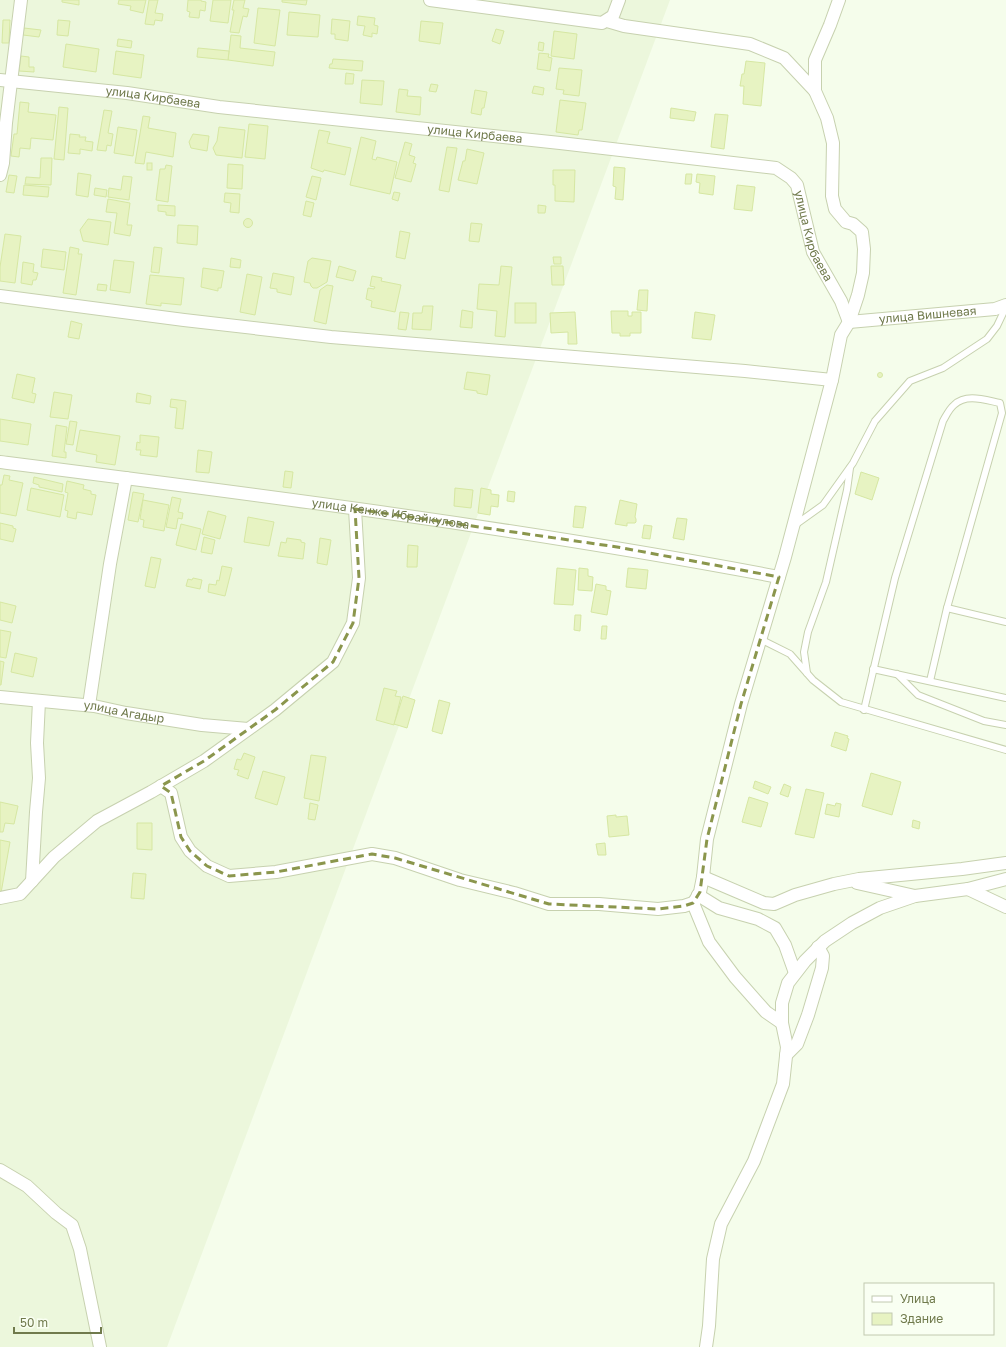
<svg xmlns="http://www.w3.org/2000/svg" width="1006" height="1347" viewBox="0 0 1006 1347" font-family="'Golos Text',sans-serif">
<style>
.residential{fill:#ecf7dc}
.building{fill:#e7f3c2;stroke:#d6e7a2}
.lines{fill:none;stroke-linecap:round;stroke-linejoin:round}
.lane-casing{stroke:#c7d1af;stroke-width:8}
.street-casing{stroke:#c7d1af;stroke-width:14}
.lane{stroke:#fff;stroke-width:6}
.street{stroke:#fff;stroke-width:12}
.marked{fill:none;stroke:#8b964d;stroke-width:3;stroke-dasharray:8 5;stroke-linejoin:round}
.labels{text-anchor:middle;stroke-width:3.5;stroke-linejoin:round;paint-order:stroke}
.street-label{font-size:12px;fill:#707a4c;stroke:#f9fff2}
</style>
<rect width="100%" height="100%" fill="#f5fdeb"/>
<path class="residential" d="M0,0H670L167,1347H0Z"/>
<g class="building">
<path d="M62,0H79V5L62,2Z"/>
<path d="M119,0H146L143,13L130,10L131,6L118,4Z"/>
<path d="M149,0H158L155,13L163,14L162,21L155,20L154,25L145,24Z"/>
<path d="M188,0H201V1L206,2L205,11L200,10L199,18L189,17L190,12L187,11Z"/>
<path d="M213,0H231L228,23L210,21Z"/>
<path d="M234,0H245L243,8L249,9L247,17L243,16L239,33L230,32L234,10H232Z"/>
<path d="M282,0H307L306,5L282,2Z"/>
<path d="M258,8L280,10L275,46L254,43Z"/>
<path d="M289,12L320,15L318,37L287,35Z"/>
<path d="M358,16L375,18L374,25L378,26L377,34L372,33V37L363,35L365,26L357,25Z"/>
<path d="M332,19L350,21L348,41L335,39V34H331Z"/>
<path d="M3,20H10L9,43H2Z"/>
<path d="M58,20L70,21L68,36L57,35Z"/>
<path d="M421,21L443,23L440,44L419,41Z"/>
<path d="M24,28L41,30L39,37L23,35Z"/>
<path d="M496,29L504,31L500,44L492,41Z"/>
<path d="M554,31L577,34L574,59L551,56Z"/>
<path d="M231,35L241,36L240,48L275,52L273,66L228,60Z"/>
<path d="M118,39L132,41L131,48L117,46Z"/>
<path d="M539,42L544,43L543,51L538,50Z"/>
<path d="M66,44L99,49L96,72L63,67Z"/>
<path d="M198,48L229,51L228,60L197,57Z"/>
<path d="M116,51L144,55L141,78L113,74Z"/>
<path d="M539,53L549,54L548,57L552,58L550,71L537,69Z"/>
<path d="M21,56L29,57V67H34V72L19,71Z"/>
<path d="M333,59L363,61L362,71L329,68L330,64H332Z"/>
<path d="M746,61L765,63L761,106L743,104L744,86H740L742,74H744Z"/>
<path d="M559,68L582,70L579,96L563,94L564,90L556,89Z"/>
<path d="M346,73L354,74L353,84H345Z"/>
<path d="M362,80L384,81L382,105L360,103Z"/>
<path d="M431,84L438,85L436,92L429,91Z"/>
<path d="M534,86L544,88L543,95L532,93Z"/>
<path d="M399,89L408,90L407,96L421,97L420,115L396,112Z"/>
<path d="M475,90L487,92L484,108H482L481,115L471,113Z"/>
<path d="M560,100L586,103L582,130H579L578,135L556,132Z"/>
<path d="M20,102L29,103L28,112L56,115L53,140L31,138L30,149L20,148L19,157L11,156L14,134H17Z"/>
<path d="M59,107L68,108L64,160L54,159Z"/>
<path d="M671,108L696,112L694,121L670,118Z"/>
<path d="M104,110L112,111L108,133L113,134L111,146L107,145L106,151L97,150Z"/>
<path d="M715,114L728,115L724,149L711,147Z"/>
<path d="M143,116L150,117L148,128L176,133L173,157L146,152L144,164L135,163Z"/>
<path d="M249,124L268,126L265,159L245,157Z"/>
<path d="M118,127L137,130L133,156L114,153Z"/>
<path d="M219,127L245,130L242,158L216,155L213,148L217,141Z"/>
<path d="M319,130L330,132L327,143L351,148L345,175L324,170L323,172L311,168Z"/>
<path d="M70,134L80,135L79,137H86L85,141L93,142L92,151L80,149V154L68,153Z"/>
<path d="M193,134L209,136L207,151L191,148L189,142Z"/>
<path d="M361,137L376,141L372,159L376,160L377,157L397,162L390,194L350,185Z"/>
<path d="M405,142L412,144L409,155L415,157L413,163L416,164L411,182L395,178Z"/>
<path d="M447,147L457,148L449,192L439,190Z"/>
<path d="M467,149L484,153L477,184L458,180L463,161H465Z"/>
<path d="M41,158H52L51,185L25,184L26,177L40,178Z"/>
<rect x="147" y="163" width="5" height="7"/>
<path d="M228,164L243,165L242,189L227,188Z"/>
<path d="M166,165L172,166L168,202L156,200L160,169H165Z"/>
<path d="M614,167L625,168L623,200L615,199L616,187L613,186Z"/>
<path d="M553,170H575L574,202L555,201V185H553Z"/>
<path d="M78,173L91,175L88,197L76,195Z"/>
<path d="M686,174H692L691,184H685Z"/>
<path d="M697,174L715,176L713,195L699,193L700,183L696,182Z"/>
<path d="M9,175L17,176L14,193L6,192Z"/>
<path d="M123,176L132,177L129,200L108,197L109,188L121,190Z"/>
<path d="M312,176L321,178L316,200L306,197Z"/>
<path d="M24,185L49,187L48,197L23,195Z"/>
<path d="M737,185L755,187L752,211L734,209Z"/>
<path d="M95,188L107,190L106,197L94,195Z"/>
<path d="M394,192L400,193L398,201L392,199Z"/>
<path d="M225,193L240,194L239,213L230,212L231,203L224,202Z"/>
<path d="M108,199L130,203L127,225H132L130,236L114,233L117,213L106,212Z"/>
<path d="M306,201L314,203L311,217L303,215Z"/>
<path d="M158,205L175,206V216L166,215V212L158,211Z"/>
<path d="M538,205L546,206L545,213H538Z"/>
<circle cx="248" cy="223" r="4.5"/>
<path d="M88,219L111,222L108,245L83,241L80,230Z"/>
<path d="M471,223L482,224L479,242L469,241Z"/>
<path d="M178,225L198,226L197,245L177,243Z"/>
<path d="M400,231L410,233L405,259L396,257Z"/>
<path d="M5,234L21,236L15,283L0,281V267Z"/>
<path d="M70,247L79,249L78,254H82L76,295L63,293Z"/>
<path d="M154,247L162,248L159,273L151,272Z"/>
<path d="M43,249L66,252L64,270L41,267Z"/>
<path d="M553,257H561V264H554Z"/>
<path d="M231,258L241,260L240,268L230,267Z"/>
<path d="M312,258L331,261L327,282L317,288H313L311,286L310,283L304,282L308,261Z"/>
<path d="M114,260L134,262L130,293L110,290Z"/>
<path d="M23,262L34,264L33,272L38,273L36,280H33L32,285L21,283Z"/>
<path d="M339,266L356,271L353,281L336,277Z"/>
<path d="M501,266L512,267L505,337L495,336L497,311L477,309L479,284L499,285Z"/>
<path d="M551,266H563L564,285H552Z"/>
<path d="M203,268L224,271L221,288H218V291L201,287Z"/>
<path d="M273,273L294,277L291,295L277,292V289L270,288Z"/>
<path d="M247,274L262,277L255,315L240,312Z"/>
<path d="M150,275L184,278L181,305L161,303V306L146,304Z"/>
<path d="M372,276L382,278L381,281L401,285L395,312L371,307L372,301L366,299L368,288L374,289L375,287L370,286Z"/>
<path d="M98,284L107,285L106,291L97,290Z"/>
<path d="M327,285L333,286L326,324L314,321L320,290Z"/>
<path d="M639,290H648L647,311L637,310Z"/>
<rect x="515" y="303" width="21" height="20"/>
<path d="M423,306H433L431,330L412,329L413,313H422Z"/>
<path d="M462,310L473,312L472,328L460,327Z"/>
<path d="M611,311H628V316H632V312H641V333H630V336H620V333H612Z"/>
<path d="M400,312L409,313L406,330L398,329Z"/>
<path d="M575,312L577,344H568V332L551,333L550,313Z"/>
<path d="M695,312L715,315L711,340L692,338Z"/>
<path d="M71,321L82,324L79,339L68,337Z"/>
<path d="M467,372L490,375L487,395L477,393V391L464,389Z"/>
<circle cx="880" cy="375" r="2.5"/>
<path d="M17,374L35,378L32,393L36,394L34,403L12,398Z"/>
<path d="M54,392L72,395L68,419L50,417Z"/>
<path d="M137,393L151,396L150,404L136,402Z"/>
<path d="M171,399L186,401L183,429L175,428L177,408L170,407Z"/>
<path d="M0,419L31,424L28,445L0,441Z"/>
<path d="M70,421L77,422L73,445L66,444Z"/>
<path d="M56,425L67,427L64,452H66V458L52,456Z"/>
<path d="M80,430L120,436L115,465L96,462L97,455L76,451Z"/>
<path d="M140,435L159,437L157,457L140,455L141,450H136L137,442L140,443Z"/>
<path d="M198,450L212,452L209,473L196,472Z"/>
<path d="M285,471L293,472L291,488L283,487Z"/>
<path d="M861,472L879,478L872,500L855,494Z"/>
<path d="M4,475L10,476L9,480L23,483L16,516L0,513V485H2Z"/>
<path d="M34,477L63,484L62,492L39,487V485L33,483Z"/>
<path d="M67,481L84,485L83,489L91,491V494L96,495L92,515L77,512L76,519L67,517L68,511L65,510L68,493L65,492Z"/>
<path d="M31,488L64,495L60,517L27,510Z"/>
<path d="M455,488L473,490L471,508L454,506Z"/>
<path d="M481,488L491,490V494L499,495L498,507L491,506L490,515L478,513Z"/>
<path d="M508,491L515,492L514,502L507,501Z"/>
<path d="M133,492L144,494L138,522L128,520Z"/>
<path d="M172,497L181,499L178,512L183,513L182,519L178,518L176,529L166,527Z"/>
<path d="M143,500L169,505L164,531L143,527L144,520L140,519Z"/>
<path d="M620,500L637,504L635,517L636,519V522L635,523H627V526L615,524Z"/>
<path d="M575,506L586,507L583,528L573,527Z"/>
<path d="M208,511L226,516L220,539L202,534Z"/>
<path d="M248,517L274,522L269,546L244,542Z"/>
<path d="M677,518L687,519L684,540L673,538Z"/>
<path d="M0,523L13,526V528L16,529L13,542L0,539Z"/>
<path d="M181,524L201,529L196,550L176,545Z"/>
<path d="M644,525L652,526L650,539L642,538Z"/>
<path d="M204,537L215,540L212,554L201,552Z"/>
<path d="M287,538L301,540V542L305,543L303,559L278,556L281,542L286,543Z"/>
<path d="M320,538L331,540L327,565L317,563Z"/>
<path d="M408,545L418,546L417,567H407Z"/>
<path d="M151,557L161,559L155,588L145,586Z"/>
<path d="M222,566L232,568L225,596L208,592L209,584L216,585L217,580L219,581Z"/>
<path d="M557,568L576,570L573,605L554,604Z"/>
<path d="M579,568L588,569V576L593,577L592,591L578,590Z"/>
<path d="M628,568L648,570L646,589L626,587Z"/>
<path d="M193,578L202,580L200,589L186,586L188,579L192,580Z"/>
<path d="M596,584L606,586V590L611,591L607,615L591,612Z"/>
<path d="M0,602L16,606L12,623L0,620Z"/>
<path d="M575,615H581L580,631L574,630Z"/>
<path d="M602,626H607L606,639H601Z"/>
<path d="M0,630L11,632L6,658L0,657Z"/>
<path d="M15,653L37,658L33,677L11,672Z"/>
<path d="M0,661L4,662L1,685H0Z"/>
<path d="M384,688L397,691L395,696L401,697L394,725L376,720Z"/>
<path d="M403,696L415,700L407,728L394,724Z"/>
<path d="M439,700L450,703L442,734L432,731Z"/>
<path d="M835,732L848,736L847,738L849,739L846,751L831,746Z"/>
<path d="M244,753L255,757L248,779L237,775L239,770L234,769L237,759L241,760Z"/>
<path d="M311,755L326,757L319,801L304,798Z"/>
<path d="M263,771L285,777L277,805L255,798Z"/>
<path d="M871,773L901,782L892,815L862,806Z"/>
<path d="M755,781L771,787L768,794L753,788Z"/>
<path d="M784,784L791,787L788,797L780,794Z"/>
<path d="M806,789L824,793L814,838L795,834Z"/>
<path d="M749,797L768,803L761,827L742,822Z"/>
<path d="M0,802L18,806L14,824L5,823L3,832H0Z"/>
<path d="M310,803L318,805L315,820L308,819Z"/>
<path d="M836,803L841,804L839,817L825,814L827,804L835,806Z"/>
<path d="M616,815V817L627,816L629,835L609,837L607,816Z"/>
<path d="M913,820L920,822L919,829L912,827Z"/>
<path d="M137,823H152V850L137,849Z"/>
<path d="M0,840L10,842L1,893H0Z"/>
<path d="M605,843L606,855H598L596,844Z"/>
<path d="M133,873L146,874L144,899L131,898Z"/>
</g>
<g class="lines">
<g class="lane-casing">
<g id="lane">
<path d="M795,525L823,505L853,463L875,421L910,381L943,368L987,339L997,326L1006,307"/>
<path d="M947,608L1006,622"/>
<path d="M760,639L790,654L813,680L841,702L1006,750"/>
<path d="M873,669L1006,698"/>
<path d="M807,673L804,652L808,632L826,582L847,490L850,468"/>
<path d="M897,674L918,695L984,721L1006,725"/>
<path d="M864,710L895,578L943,421C946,416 949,409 954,405C966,393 985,400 1000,403L1002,413L947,608L930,681"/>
</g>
</g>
<g class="street-casing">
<g id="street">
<path d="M430,0L602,23L613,16L619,0"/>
<path d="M607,21L624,26L750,44L784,58L815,91"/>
<path id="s1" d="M0,80L127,93L219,107L560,143L776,168L791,178L797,185L813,252L841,301L849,322"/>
<path d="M0,175L3,163L6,123L21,0"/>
<path d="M0,296L184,320L331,337L745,371L832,380"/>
<path id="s2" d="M849,322L995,309L1006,305"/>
<path id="s3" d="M0,462C260,495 521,528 779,577"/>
<path id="s4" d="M0,697L94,706L126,713L202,725L248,729"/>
<path d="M89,705L110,564L126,478"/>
<path d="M161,786L171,793L181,837L190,851L207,866L229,876L276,872L372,854L395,858L460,880L514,893L549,904H599L658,909L684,906L693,903L696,899L700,892L703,877L707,839L741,704L785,557L832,380L841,335L849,322L858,295L863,273L864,249L862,232L853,224L846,222L835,209L832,196L833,143L827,118L815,91V60L830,25L839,0"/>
<path d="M703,877L764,903L774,904L795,895L834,884L859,879L962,869L1006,863"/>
<path d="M32,881L36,812L39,778L37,743L39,701"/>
<path d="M857,883L915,896"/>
<path d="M968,889L1006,907"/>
<path d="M698,895L719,908L758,919L775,928L785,945L795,973"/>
<path d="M0,898L20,894L54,857L97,821L151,792L204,761L275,710L333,662L353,623L359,578L355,509"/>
<path d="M693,903L709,942L735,977L766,1012L782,1023"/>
<path d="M786,1055L797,1044L808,1015L822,968L823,956L818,947"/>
<path d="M0,1170L27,1186L56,1213L72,1225L80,1249L100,1347"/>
<path d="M706,1347L709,1326L713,1259L721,1224L754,1161L783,1084L787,1047L782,1023V1003L788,983L805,961L825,941L852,923L880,908L915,896L968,889L1006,879"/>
</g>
</g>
<use href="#lane" class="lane"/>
<use href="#street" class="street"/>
</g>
<path class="marked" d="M355,509L617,547L779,577L741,704L707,839L700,892L693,903L684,906L658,909L549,904L395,858L372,854L276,872L229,876L207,866L190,851L181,837L171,793L161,786L204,761L275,710L333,662L353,623L359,578Z"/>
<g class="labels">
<g class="street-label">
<text dy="4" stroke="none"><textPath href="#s1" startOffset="154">улица Кирбаева</textPath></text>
<text dy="4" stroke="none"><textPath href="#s1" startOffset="478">улица Кирбаева</textPath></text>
<text dy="4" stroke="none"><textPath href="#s1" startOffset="862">улица Кирбаева</textPath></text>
<text dy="4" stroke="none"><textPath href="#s2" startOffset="79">улица Вишневая</textPath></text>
<text dy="4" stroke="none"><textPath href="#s3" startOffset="394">улица Кенже Ибрайкулова</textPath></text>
<text dy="4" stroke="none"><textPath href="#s4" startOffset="125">улица Агадыр</textPath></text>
</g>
</g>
<rect x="864" y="1283" width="130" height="52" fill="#f9fff2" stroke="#c2cab0"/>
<rect x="872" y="1296" width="20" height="6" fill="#ffffff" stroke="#c2cab0"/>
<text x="900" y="1303" font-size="12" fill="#707a4c">Улица</text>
<rect x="872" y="1313" width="20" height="12" fill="#e7f3c2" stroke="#c2cab0"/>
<text x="900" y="1323" font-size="12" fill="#707a4c">Здание</text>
<path d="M14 1327v6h87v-6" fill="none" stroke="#707a4c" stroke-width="2"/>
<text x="20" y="1327" font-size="12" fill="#707a4c" stroke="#f9fff2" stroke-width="3" paint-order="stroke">50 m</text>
</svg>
